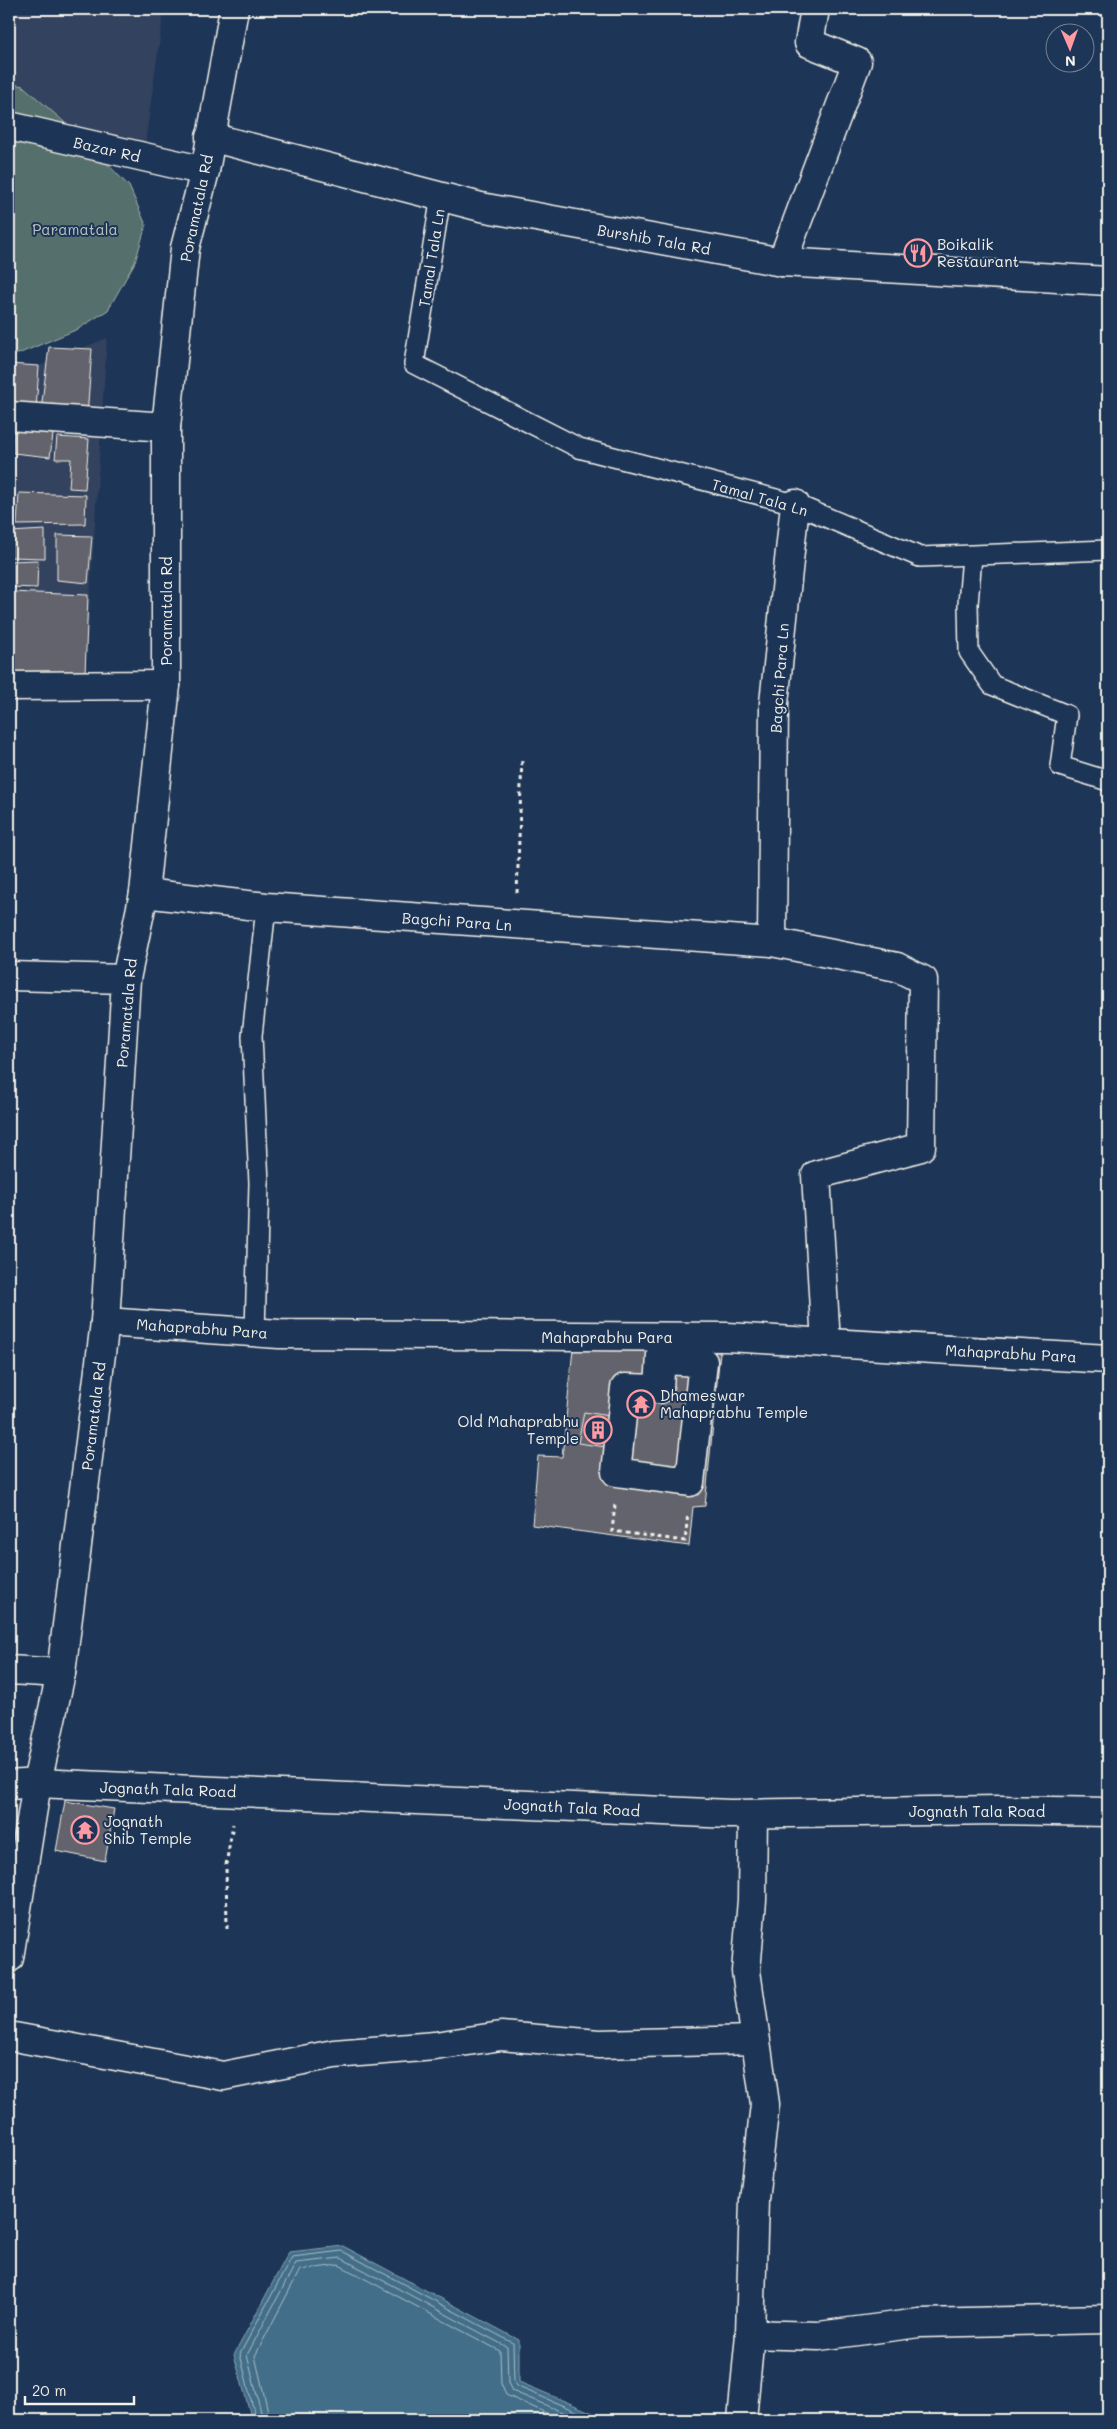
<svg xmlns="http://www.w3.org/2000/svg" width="1117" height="2429" viewBox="0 0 1117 2429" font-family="Mali,sans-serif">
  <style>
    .built { fill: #32435e }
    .green { fill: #556f6c; stroke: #a4b0aa }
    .water { fill: #426e89; stroke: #89a2af }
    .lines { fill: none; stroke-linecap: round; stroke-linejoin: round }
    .shore { stroke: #adbdc2; stroke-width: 1 }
    .building { fill: #63646d; stroke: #f4f1e8 }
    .service-casing { stroke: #f4f1e8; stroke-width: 22 }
    .pedestrian-casing { stroke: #f4f1e8; stroke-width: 31 }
    .minor-casing { stroke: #f4f1e8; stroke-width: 31 }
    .tertiary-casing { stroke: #f4f1e8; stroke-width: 31 }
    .secondary-casing { stroke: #f4f1e8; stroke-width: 31 }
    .path { stroke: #f4f1e8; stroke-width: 3; stroke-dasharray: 4 4; stroke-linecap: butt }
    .service { stroke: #1d3557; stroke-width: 19 }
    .pedestrian { stroke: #1d3557; stroke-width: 28 }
    .minor { stroke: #1d3557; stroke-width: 28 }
    .tertiary { stroke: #1d3557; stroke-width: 28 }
    .secondary { stroke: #1d3557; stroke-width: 28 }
    .labels { text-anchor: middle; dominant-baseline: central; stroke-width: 4; stroke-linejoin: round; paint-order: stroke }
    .street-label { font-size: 15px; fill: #f4f1e8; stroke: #1d3557 }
    .park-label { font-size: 15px; fill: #bcc4bd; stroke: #1d3557 }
    .poi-label { font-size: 15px; fill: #f4f1e8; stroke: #1d3557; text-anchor: start }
  </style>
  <rect width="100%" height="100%" fill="#1d3557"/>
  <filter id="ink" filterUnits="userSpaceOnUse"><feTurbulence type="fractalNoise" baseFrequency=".02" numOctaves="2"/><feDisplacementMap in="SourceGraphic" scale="10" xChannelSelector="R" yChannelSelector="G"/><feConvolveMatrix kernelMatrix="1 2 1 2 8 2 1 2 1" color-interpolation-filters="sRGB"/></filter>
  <g filter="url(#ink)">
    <g class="built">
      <path d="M9,9h155l-19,135 -136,-34z"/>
      <path d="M107,338l-22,337 -76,3v-314l30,2z"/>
    </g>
    <path class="green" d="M9,83l14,3 56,49 50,51 17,39 -11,37 -27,48 -30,19 -60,25h-9z"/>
    <path class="water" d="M343,2246l176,94v42l86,36 -1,2h-352l-18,-65 55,-103z"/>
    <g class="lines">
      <g class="shore">
        <path d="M256,2420l-16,-66 52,-97 50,-6 171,92 1,39 2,4 81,34"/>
        <path d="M263,2420l-16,-65 49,-92 45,-5 166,89 1,36 4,8 69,29"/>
        <path d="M270,2420l-15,-64 45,-86 39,-5 161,86 1,33 5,11 56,25"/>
      </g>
    </g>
    <g class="building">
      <path d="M49,347l43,2 -5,67 -46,-6z"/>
      <path d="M9,364l30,2 -3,44 -27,-1z"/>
      <path d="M14,423l40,4 -4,30 -37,-4z"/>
      <path d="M57,437l32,2 -4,50 -16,-1 2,-29h-16z"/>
      <path d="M19,493l67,2 -1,29 -68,1z"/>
      <path d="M45,530v28l-36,-1v-25z"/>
      <path d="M57,535l35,1 -4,47 -31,-3z"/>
      <path d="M38,560l-1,28 -28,-1v-26z"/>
      <path d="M9,592l79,3 -3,80 -76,1z"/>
      <path d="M573,1349l147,3 -15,154 -12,1 -4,39 -157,-21 6,-69 24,1z"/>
      <path d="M584,1412l33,5 -4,31 -35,-5z"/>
      <path d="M65,1801l49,8 -9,52 -49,-10z"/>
    </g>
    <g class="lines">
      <g class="service-casing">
        <g id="service">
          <path d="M441,196l-27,168 165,84 216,56 125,53 188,-7"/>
          <path d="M972,556l-4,48 1,48 23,33 75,30 -7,51 48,15"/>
          <path d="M255,1332l4,-149 -7,-147 14,-129"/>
        </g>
      </g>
      <g class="pedestrian-casing">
        <path id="pedestrian" d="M661,1360l42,2 -13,120 -74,-10 9,-84 34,1 3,-52"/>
      </g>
      <g class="minor-casing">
        <g id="minor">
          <path d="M782,262l75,-200 -48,-19 6,-34"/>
          <path d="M9,416l157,11"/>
          <path d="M9,686l157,-1"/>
          <path d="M144,893l122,14 506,35 125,25 26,13 -2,167 -105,28 10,168"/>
          <path d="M772,942l2,-239 21,-199"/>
          <path d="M105,1322l174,12 448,3 381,22"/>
          <path d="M9,1670l52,3"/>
          <path d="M9,1785l28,-2 693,31 270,-4 108,2"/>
          <path d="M9,2036l214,40 111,-22 101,-8 66,-10 98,8 156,-4"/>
          <path d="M750,2334l69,2 100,-13 189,-4"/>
          <path d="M742,2420l8,-86 4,-134 11,-96 -19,-133 6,-71 1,-86"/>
        </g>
      </g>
      <g class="tertiary-casing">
        <path id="tertiary" d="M9,976l117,3"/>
      </g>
      <g class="secondary-casing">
        <g id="secondary">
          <path d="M9,126l196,45"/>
          <path d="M210,137l271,70 301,55 326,19"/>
          <path d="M9,1958l28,-175 24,-110 44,-351 21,-343 18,-86 22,-208v-258l19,-179 20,-77 29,-162"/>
        </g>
      </g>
      <g class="path">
        <path d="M517,893l5,-135"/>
        <path d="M615,1505l-3,26 73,10 3,-28"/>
        <path d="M227,1929l-1,-64 7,-41"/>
      </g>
      <use href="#service" class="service"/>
      <use href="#pedestrian" class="pedestrian"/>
      <use href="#minor" class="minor"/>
      <use href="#tertiary" class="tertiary"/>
      <use href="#secondary" class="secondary"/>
    </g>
  </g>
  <defs>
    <g id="restaurant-ring" transform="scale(1.4375)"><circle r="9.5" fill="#1d3557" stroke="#ff9aa2" stroke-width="1.5"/><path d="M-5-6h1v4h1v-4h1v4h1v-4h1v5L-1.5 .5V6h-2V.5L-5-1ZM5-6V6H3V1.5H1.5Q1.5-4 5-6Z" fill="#ff9aa2"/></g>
    <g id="temple-ring" transform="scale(1.4375)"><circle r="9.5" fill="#1d3557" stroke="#ff9aa2" stroke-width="1.5"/><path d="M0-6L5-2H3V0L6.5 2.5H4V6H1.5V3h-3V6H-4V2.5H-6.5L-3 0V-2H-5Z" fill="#ff9aa2"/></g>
    <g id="building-ring" transform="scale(1.4375)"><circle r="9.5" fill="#1d3557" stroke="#ff9aa2" stroke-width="1.5"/><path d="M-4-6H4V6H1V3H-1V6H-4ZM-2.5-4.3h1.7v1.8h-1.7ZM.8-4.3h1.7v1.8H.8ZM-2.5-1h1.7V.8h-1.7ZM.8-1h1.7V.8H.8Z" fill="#ff9aa2"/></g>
  </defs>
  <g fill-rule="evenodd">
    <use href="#restaurant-ring" x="918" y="253"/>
    <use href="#temple-ring" x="641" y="1404"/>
    <use href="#building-ring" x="598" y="1430"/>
    <use href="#temple-ring" x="85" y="1830"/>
  </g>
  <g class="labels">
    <g class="street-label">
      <text transform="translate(107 149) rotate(13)">Bazar Rd</text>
      <text transform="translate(196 208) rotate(-78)">Poramatala Rd</text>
      <text transform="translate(654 239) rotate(10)">Burshib Tala Rd</text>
      <text transform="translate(431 258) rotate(-81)">Tamal Tala Ln</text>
      <text transform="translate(760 497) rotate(16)">Tamal Tala Ln</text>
      <text transform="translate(166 611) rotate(-90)">Poramatala Rd</text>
      <text transform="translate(779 678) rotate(-86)">Bagchi Para Ln</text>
      <text transform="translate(457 921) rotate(4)">Bagchi Para Ln</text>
      <text transform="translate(126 1013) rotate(-85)">Poramatala Rd</text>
      <text transform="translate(202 1328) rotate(4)">Mahaprabhu Para</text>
      <text x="607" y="1337">Mahaprabhu Para</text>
      <text transform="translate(1011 1353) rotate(3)">Mahaprabhu Para</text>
      <text transform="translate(93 1416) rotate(-83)">Poramatala Rd</text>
      <text transform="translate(168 1789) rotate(2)">Jognath Tala Road</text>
      <text transform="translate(572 1807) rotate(3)">Jognath Tala Road</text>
      <text x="977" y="1811">Jognath Tala Road</text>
    </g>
    <g class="park-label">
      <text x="75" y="229">Paramatala</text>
    </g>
    <g class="poi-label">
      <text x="937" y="244">Boikalik<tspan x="937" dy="17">Restaurant</tspan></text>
      <text x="660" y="1395">Dhameswar<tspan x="660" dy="17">Mahaprabhu Temple</tspan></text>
      <text x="579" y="1421" text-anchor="end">Old Mahaprabhu<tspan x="579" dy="17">Temple</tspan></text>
      <text x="104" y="1821">Jognath<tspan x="104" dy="17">Shib Temple</tspan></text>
    </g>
  </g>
  <rect width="1117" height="2429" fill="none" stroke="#1d3557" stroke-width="30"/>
  <rect x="15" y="15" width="1087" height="2399" fill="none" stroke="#f4f1e8" stroke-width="2" filter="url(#ink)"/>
  <g transform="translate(1070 48) rotate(178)"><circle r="24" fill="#1d3557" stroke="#738091"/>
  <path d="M0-4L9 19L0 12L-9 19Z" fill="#ff9aa2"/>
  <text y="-8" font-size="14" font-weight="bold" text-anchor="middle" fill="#f4f1e8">N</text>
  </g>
  <path d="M25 2396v8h109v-8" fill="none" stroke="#f4f1e8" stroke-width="2.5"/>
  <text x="32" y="2396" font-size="15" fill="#f4f1e8" stroke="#1d3557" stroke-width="4" paint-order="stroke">20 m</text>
</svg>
